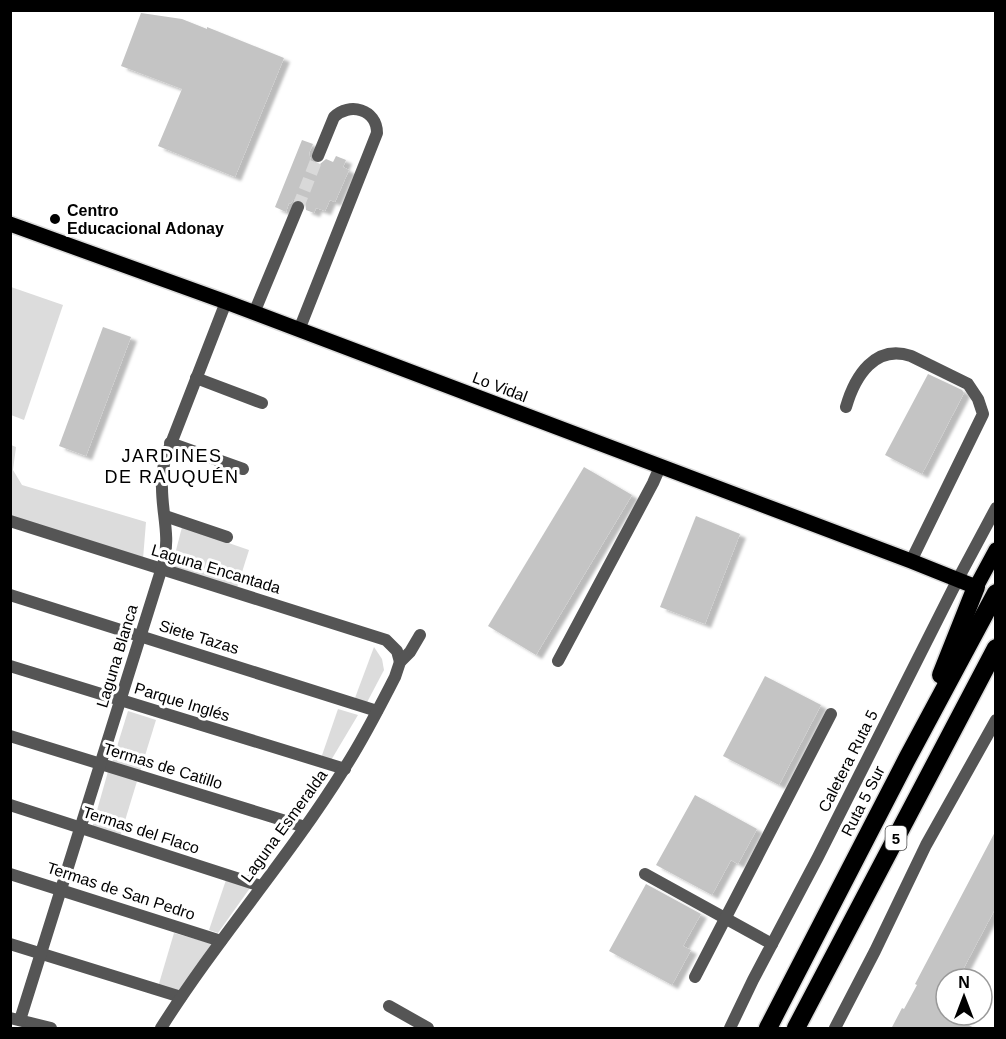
<svg xmlns="http://www.w3.org/2000/svg" width="1006" height="1039" viewBox="0 0 1006 1039" font-family="Arial,sans-serif">
  <style>
    .green { fill: #dcdcdc }
    .building { fill: #c4c4c4; filter: url(#shadow) }
    .lines { fill: none; stroke-linecap: round; stroke-linejoin: round }
    .minor-tunnel { stroke: #d9d9d9; stroke-width: 12; stroke-dasharray: 12 6; stroke-linecap: butt }
    .major-casing { stroke: #dbdbdb; stroke-width: 18 }
    .highway-casing { stroke: #dbdbdb; stroke-width: 21 }
    .minor { stroke: #555; stroke-width: 12 }
    .major { stroke: #000; stroke-width: 15 }
    .highway { stroke: #000; stroke-width: 18 }
    .poi-dot { fill: #000; stroke: #fff; stroke-width: 2 }
    .labels { text-anchor: middle; dominant-baseline: central; stroke-width: 6; stroke-linejoin: round; paint-order: stroke }
    .shield { fill: #fff; stroke: #4c4c4c; stroke-width: 1.5 }
    .shield-label { font-size: 15px; font-weight: bold; fill: #000 }
    .poi-label { font-size: 16px; font-weight: bold; fill: #000; stroke: #fff; text-anchor: start }
    .street-label { font-size: 16px; fill: #000; stroke: #fff }
    .neighbourhood-label { font-size: 18px; letter-spacing: 1.5px; fill: #000; stroke: #fff }
  </style>
  <defs>
    <filter id="shadow"><feDropShadow dx="6" dy="4" stdDeviation="1.5" flood-color="#0004"/></filter>
  </defs>
  <rect width="100%" height="100%" fill="#fff"/>
  <g class="green">
    <path d="M11,287l52,18 -39,115 -13,-5z"/>
    <path d="M11,445l5,2 -3,23 9,15 124,37 -3,37 -132,-43z"/>
    <path d="M182,527l67,23 -12,38 -65,-22z"/>
    <path d="M374,647l8,12 2,11 -21,40 -11,-4z"/>
    <path d="M338,709l20,6 -31,52 -8,-3z"/>
    <path d="M128,711l28,9 -17,55 -28,-9z"/>
    <path d="M109,768l29,10 -18,59 -28,-9z"/>
    <path d="M226,880l24,8 -32,45 -9,-3z"/>
    <path d="M174,933l39,11 -35,49 -20,-6z"/>
  </g>
  <g class="building">
    <path d="M141,13l41,6 25,10v-2l77,31 -49,119 -77,-31 24,-57 -61,-23z"/>
    <path d="M302,140l11,4 -4,9 2,8 3,2 6,1 6,-5 7,3 3,-6 10,4 -3,7 6,3 -14,32 -5,-2 -5,11 -9,-3 -2,5 -8,-3 -1,-8 -3,-2 -4,-1 -5,1 -3,4 -1,-1 -3,9 -11,-5z"/>
    <path d="M103,327l28,10 -45,119 -27,-10z"/>
    <path d="M928,374l34,16 2,3 -42,81 -37,-19z"/>
    <path d="M584,467l48,28 -96,160 -48,-29z"/>
    <path d="M696,516l44,18 -35,90 -45,-17z"/>
    <path d="M765,676l56,29 -42,80 -56,-29z"/>
    <path d="M695,795l62,34 -19,35 -7,-4 -19,35 -56,-30z"/>
    <path d="M996,830v77l-38,72h-12v36h4l26,14h-85l11,-21 2,1 13,-24 -2,-1z"/>
    <path d="M646,884l55,30 -18,32 8,4 -19,35 -63,-34z"/>
  </g>
  <g class="lines">
    <path class="minor-tunnel" d="M298,207l20,-51"/>
    <g class="major-casing">
      <path id="major" d="M10,224l216,78 685,259 65,26 20,-37"/>
    </g>
    <g class="highway-casing">
      <g id="highway">
        <path d="M941,675l35,-88"/>
        <path d="M768,1028l140,-271 88,-164"/>
        <path d="M796,1028l200,-380"/>
      </g>
    </g>
    <g class="minor">
      <path d="M254,313l44,-106"/>
      <path d="M299,330l78,-197c0,-24 -28,-31 -43,-16l-16,39"/>
      <path d="M196,378l66,25"/>
      <path d="M846,407c9,-31 29,-63 65,-51l57,28 10,15 5,15 -72,147"/>
      <path d="M170,443l73,26"/>
      <path d="M165,516l62,21"/>
      <path d="M10,521l376,119 11,11 3,11"/>
      <path d="M10,595l367,116"/>
      <path d="M558,661l95,-178 7,-16"/>
      <path d="M10,666l335,103"/>
      <path d="M10,736l295,91"/>
      <path d="M10,805l251,81"/>
      <path d="M10,874l211,67"/>
      <path d="M645,874l127,70"/>
      <path d="M10,944l171,53"/>
      <path d="M695,977l136,-263"/>
      <path d="M389,1006l39,22"/>
      <path d="M10,1018l41,10"/>
      <path d="M20,1020l144,-459c6,-25 -2,-48 -2,-73 -1,-10 1,-19 3,-29l61,-157"/>
      <path d="M161,1028c56,-89 127,-169 183,-259 19,-29 35,-61 51,-92l5,-15 10,-10 10,-17"/>
      <path d="M730,1028l23,-48 65,-123 140,-278 38,-71"/>
      <path d="M835,1028l40,-77 51,-106 70,-125"/>
    </g>
    <use href="#major" class="major"/>
    <use href="#highway" class="highway"/>
  </g>
  <circle class="poi-dot" cx="55" cy="219" r="6"/>
  <g class="labels">
    <rect class="shield" x="885.5" y="826" width="21" height="24" rx="4.5"/>
    <g class="shield-label">
      <text x="896" y="838">5</text>
    </g>
    <g class="poi-label">
      <text x="67" y="210">Centro<tspan x="67" dy="18">Educacional Adonay</tspan></text>
    </g>
    <g class="street-label">
      <text transform="translate(500 387) rotate(21)">Lo Vidal</text>
      <text transform="translate(216 569) rotate(17)">Laguna Encantada</text>
      <text transform="translate(199 637) rotate(17)">Siete Tazas</text>
      <text transform="translate(117 656) rotate(-73)">Laguna Blanca</text>
      <text transform="translate(182 702) rotate(17)">Parque Inglés</text>
      <text transform="translate(848 761) rotate(-63)">Caletera Ruta 5</text>
      <text transform="translate(163 766) rotate(17)">Termas de Catillo</text>
      <text transform="translate(863 801) rotate(-63)">Ruta 5 Sur</text>
      <text transform="translate(284 826) rotate(-54)">Laguna Esmeralda</text>
      <text transform="translate(141 830) rotate(18)">Termas del Flaco</text>
      <text transform="translate(121 891) rotate(18)">Termas de San Pedro</text>
    </g>
    <g class="neighbourhood-label">
      <text x="172" y="456">JARDINES<tspan x="172" dy="21">DE RAUQUÉN</tspan></text>
    </g>
  </g>
  <rect width="1006" height="1039" fill="none" stroke="#000000" stroke-width="24"/>
  <g transform="translate(964 997)"><circle r="28" fill="#ffffff" stroke="#999999" stroke-width="1.5"/>
  <path d="M0-4.5L10 22L0 15L-10 22Z" fill="#000000"/>
  <text y="-9" font-size="16" font-weight="bold" text-anchor="middle" fill="#000000">N</text>
  </g>
</svg>
